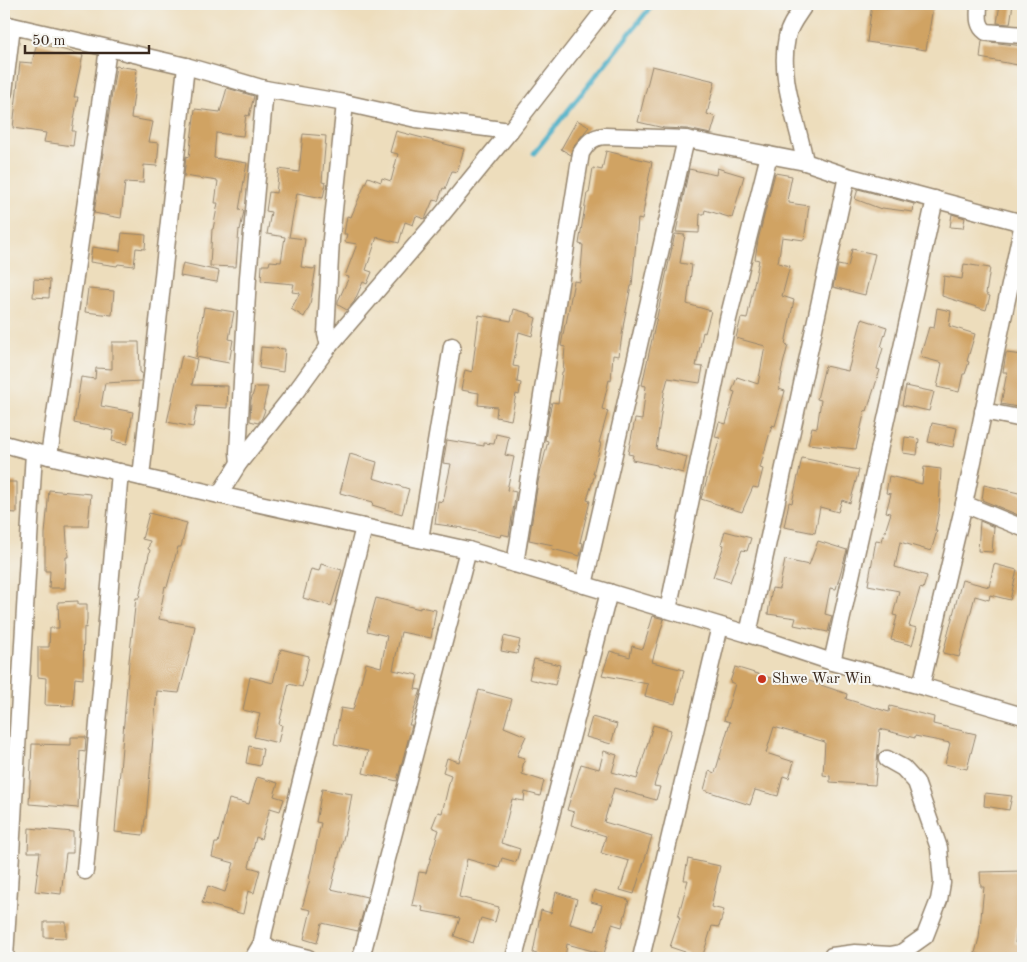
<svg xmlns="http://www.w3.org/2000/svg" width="1027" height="962" viewBox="0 0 1027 962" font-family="'Old Standard TT',serif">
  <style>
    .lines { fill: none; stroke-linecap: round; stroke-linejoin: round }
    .stream { stroke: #44acc4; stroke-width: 5 }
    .building { fill: #d0a364 }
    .street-casing { stroke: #94846d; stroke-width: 19 }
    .street { stroke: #fff; stroke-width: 16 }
    .poi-dot { fill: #c8321e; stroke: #f6f6f2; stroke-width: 2 }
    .labels { text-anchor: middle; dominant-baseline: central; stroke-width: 4; stroke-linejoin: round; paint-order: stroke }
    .poi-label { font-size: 15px; fill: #3b2a1e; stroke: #f6f6f2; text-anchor: start }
  </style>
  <rect width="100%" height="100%" fill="#f6f6f2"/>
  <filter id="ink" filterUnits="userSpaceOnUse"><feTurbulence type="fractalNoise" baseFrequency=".02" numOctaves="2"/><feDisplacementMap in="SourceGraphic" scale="10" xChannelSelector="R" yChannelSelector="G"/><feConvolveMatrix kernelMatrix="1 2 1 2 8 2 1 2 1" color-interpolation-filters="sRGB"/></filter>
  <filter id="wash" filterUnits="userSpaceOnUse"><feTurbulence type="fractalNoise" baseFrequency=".0096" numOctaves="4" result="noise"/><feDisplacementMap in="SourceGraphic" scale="20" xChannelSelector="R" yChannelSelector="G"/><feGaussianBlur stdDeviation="1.12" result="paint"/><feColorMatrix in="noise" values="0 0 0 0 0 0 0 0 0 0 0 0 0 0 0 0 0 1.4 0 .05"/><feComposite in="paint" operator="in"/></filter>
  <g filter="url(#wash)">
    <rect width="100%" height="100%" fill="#edddbc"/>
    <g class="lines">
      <path class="stream" d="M534,153l119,-149"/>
    </g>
    <g id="blocks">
      <g class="building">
        <path d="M872,4h52v1l9,2 -7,43 -59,-8z"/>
        <path d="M1000,4h13l-3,20 -13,-1z"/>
        <path d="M982,41l41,5v20l-43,-8z"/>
        <path d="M37,43l46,12 -9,42h4l-6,34h3l-2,15 -29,-4 2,-9 -33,-5 7,-66 12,1z"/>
        <path d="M116,66l21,3 -6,49 22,4 -4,20 10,1 -2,23 -13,-1 -1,18 -18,-1 -4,36 -27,-5z"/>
        <path d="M652,66l63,15 -8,33 9,3 -5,17 -24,-5 -23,-1 -26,-6z"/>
        <path d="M227,88l27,8 -5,20 -3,-1 -3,21 -27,-3 -2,25 33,5 -8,47 5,1 -4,19 -1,-1 -3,38 -26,-1 2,-37h1l5,-26h-3l3,-22 -34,-5 2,-20 3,1 6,-48 25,3z"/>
        <path d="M577,120l12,7 -14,17 -4,11 -10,-6z"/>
        <path d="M396,131l68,18 -7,23 -5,-1 -7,18 -2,-1 -5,13 -5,-1 -8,19 -9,-3 -3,9 -8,-3 -6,21 -22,-6 -11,33 6,2 -5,12 -4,-2 -9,20 -7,8 -9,-5v-4l11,-24 -4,-1 12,-32 -12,-2 2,-8h-3l3,-18 4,1 17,-40 13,5 1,-4 9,3 7,-27 -8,-2z"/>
        <path d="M303,134l23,2 -4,46 4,1 -3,15 -26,-5 -8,44 16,2 -4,28 12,2 3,-2 -6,38 -6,12 -13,-8 9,-16 -8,-1 2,-8 -33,-3 1,-16h7l1,-4 11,1 4,-25 -18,-3 4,-22 -5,-1 3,-19 7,1 3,-24 20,3z"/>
        <path d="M606,151l46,11 -8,40h1l-3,18 -4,-1 -6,67h-1l-7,35 -5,35 -6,-1 -2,26 -2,-1 -7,29 6,2 -9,32h2l-8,31h2l-8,26 3,1 -10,41 3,1 -3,13 -28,-7 1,-4 -24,-5 9,-58 10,-41 -3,-1 3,-20 4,-18 6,1 4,-31h1l2,-25 -4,-1 4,-22h1l8,-43 6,1 3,-37 -4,-1 8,-51h2l4,-25 9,2z"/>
        <path d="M717,168l27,8 -12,42 -27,-8 -1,4h-4l-1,19 -23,-1 13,-63 27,6z"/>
        <path d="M775,173l17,3 -5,25h2v2l20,3 -5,34 -22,-3 -4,26 12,3 -8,30 12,4 -9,44 3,1 -7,27 1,1 -3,16 6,2 -10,35 -3,-1 -12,43 3,1 -5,19 -5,-1 -11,25 -41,-13 19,-61 -5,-1 4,-15 7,2 9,-32 -3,-1 5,-14 21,7 7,-38 -29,-8 5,-20 6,1 12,-59 -4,-1 3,-19z"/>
        <path d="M858,189l56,15 -1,8 -31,-4 -1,1 -26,-10z"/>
        <path d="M952,214l13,4 -2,10 -13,-1z"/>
        <path d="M122,233l24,2 -1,14 -9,-1 -2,18 -16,-2 -1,2 -27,-4 2,-15 28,4z"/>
        <path d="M675,234l10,1 -5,28 12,2 -5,39 24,7 -6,22 -2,-1 -7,34 7,1 -3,16 -32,-5 -4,15 -8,56 31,8 -4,16 -26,-7v-1l-25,-5 1,-5 -5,-1 7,-35 7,1 4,-34 -4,-1z"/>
        <path d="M852,249l23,5 -10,41 -32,-8 5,-22 10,2z"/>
        <path d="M183,263l36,8 -2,11 -37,-6z"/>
        <path d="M964,264l26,4 -4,26 4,2 -4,14 -44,-14 2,-20 18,3z"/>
        <path d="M34,279l16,1 -1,18 -16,-1z"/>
        <path d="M88,289l26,2 -2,24 -27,-3z"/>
        <path d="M204,307l30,5 -5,27 4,1 -4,23 -33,-6z"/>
        <path d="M937,308l14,3 -2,15 26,8 -8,27 2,1 -4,12h-2l-4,18 -22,-5 5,-24 -22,-6 9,-30 5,1z"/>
        <path d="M514,309l17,5v2l5,2 -4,18 -13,-4 -6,34 6,1 -2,15 4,1 -2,12 -3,-1 -5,26 -15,-3 1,-10 -19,-2 1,-12 -18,-3 4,-20 7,2 7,-57 32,6z"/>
        <path d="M862,319l25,8 -6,20 2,1 -6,21 3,1 -13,41 -2,-1 -9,39 -48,-5 4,-17 5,1 4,-28 -4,-1 8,-33 23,5z"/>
        <path d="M112,342h27l1,30 2,1 -1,8 -36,2 -4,23 32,6 -6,32 -15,-3 2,-10 -40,-8 7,-46 14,2 1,-11 16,1z"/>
        <path d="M261,347l24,2 -2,23 -24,-4z"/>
        <path d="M1006,353l17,2v53l-22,-4 6,-32h-4z"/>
        <path d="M182,355l15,4 -5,26 36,1 -1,22 -30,-2 -4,21 -26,-5z"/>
        <path d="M906,386l28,6 -5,19 -27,-6z"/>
        <path d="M255,387h13l-5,22 2,1 -3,8 -4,5 -8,-2 1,-21z"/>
        <path d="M932,423l25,5 -4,19 -25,-5z"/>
        <path d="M496,434l13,3 -4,18 9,2 -7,33 9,2 -7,44 -8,-2 -1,3 -37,-8v-1l-28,-4 3,-23 5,1 8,-38 -8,-1 4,-23 37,6v-3l10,1z"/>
        <path d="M905,437l14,2 -2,16 -14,-2z"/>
        <path d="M350,454l27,8 -4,16 36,11 -7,25 -30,-9 1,-3 -33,-9z"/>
        <path d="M802,458l57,12 -9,33 -8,-3 -4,12 -18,-5 -5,26 -31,-6 5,-25 3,1z"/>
        <path d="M924,467l17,2 -2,42 -4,20h2l-6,20 -31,-9 -5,25 32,9 -4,13 -3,-1 -11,38 8,2 -5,17 -21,-5 6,-24 -4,-1 6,-24 -31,-6 8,-45 6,1 9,-28 -5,-1 5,-18 -5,-1 3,-17 33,8z"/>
        <path d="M4,482h13v31l-13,-1z"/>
        <path d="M984,485l39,9v23l-41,-17z"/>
        <path d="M49,490l42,4 -3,32h-22l2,31h-2l-1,31h-16l1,-17h-5v-37z"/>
        <path d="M149,513l38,10 -6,24h-3l-11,40 -2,-1 -6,33 36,7 -4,21 -12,46 -22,-2 -11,128h-1l-2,16 -28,-3 14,-171 7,-63h3l11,-48 -2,-1 2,-8 -8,-2z"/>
        <path d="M980,521l14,6 -2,25 -14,-1z"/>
        <path d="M725,531l26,7 -4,13 -5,-1 -12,32 -17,-5 11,-32 -3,-1z"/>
        <path d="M818,541l29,9 -11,39 -6,-1 -5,26 7,2 -4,16 -34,-7 2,-7 -28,-4 4,-26 7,1 6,-29 24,5z"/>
        <path d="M321,564l21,6 -11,36 -28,-8 8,-29 8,2z"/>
        <path d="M994,564l23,6 -7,30 -20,-5 -1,5 -14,-4 -16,61 -16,-4 19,-73 27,7z"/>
        <path d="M376,598l44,11v-2l16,3 -5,28 -30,-6 -8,38 25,5 -3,14 6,1 -12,35h3l-15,56 -34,-8 5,-22 -34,-7 7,-36 12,2 13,-47 15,4 6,-31 -20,-5z"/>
        <path d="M78,601v3h9v16l-1,8 -2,-1 -1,52 -8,-1 -2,28 -28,-1 1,-27 -8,-1v-30h11l1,-19h9l-1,-26z"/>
        <path d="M653,616l11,3 -12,43 32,8 -9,34 -30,-8 3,-12 -46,-9 8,-24 20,6 2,-11 11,3z"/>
        <path d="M504,636l16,4 -3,14 -16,-3z"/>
        <path d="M281,649l28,7 -7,31 -13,-3 -10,40 3,1 -4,18 -24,-6 6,-23 -17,-4 7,-33 23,6z"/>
        <path d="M534,659l26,6 -5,20 -26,-6z"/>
        <path d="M735,667l55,17 2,-9 55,19 -1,5 43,13 1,-6 44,11 -1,7 43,10 -9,35 -22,-5 5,-21 -35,-7v2l-35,-9 -5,56 -45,-3v-6l-7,-1 2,-33 -51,-15 -8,26 28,9 -5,16 -6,-2 -5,20 -23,-6 -5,15 -46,-15 5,-19 6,2 15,-51 -6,-2 11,-36 -5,-2z"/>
        <path d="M479,690l33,9 -8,28 22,9 -9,20 8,2 -3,11h1l-1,5 22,7 -4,15 -15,-4 -1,9 -12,-2 -11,44 19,6 -4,13 -14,-4 -3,10 -32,-9 -8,38 40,10 -4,15 -14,-4 -8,25 -19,-7 6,-18 -38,-7 1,-4 -11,-2 7,-33 7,1 13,-43 -7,-3 6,-15 4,1 9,-38 -8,-3 4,-14 12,4z"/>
        <path d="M592,717l25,7 -6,20 -25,-7z"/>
        <path d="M653,725l18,5 -17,56 6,1 -4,13 -42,-12 -10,34 48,14 -18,58 -14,-4 9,-29 -28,-8 5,-17 -35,-11 3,-13 -7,-2 14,-46 18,5 5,-18 13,4 -5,17 25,7z"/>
        <path d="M71,737h15l-1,15 -5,-1 -2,57 -49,-4 3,-60 39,1z"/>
        <path d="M249,746l14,3 -3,17 -14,-3z"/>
        <path d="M257,777l21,6 -4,13 10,3 -4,12 -10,-3 -9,31 -5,-2 -7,30 11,3 -6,23 -6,-2 -5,23 -41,-11 6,-17 17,6 9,-29 -22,-6 3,-14h3l11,-44 20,5z"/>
        <path d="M322,789l30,5 -6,33 -15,62 36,8 -9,34 -36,-8 -5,20 -13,-4 7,-29 -9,-2 8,-29h-1l12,-56 -5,-1z"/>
        <path d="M985,793l27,3 -3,14 -25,-4z"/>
        <path d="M29,828l44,4v21h-7l-5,41 -26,-3 5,-39h-12z"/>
        <path d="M688,859l32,7 -9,41 13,3 -5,17 -7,-1 -10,32h-15l1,-5 -18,-6 10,-30h-2l10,-37h-4z"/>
        <path d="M1023,871v39l-3,-1 -5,34 8,2 -2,13h-28l-18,-5 4,-15 5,-51h-3l-1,-15z"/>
        <path d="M594,890l35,10 -7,27 -10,-3 -8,30 -37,-10 -2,14h-29l1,-4 -4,-1 8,-43 10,3 5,-21 21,7 -7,25 25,7 7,-26 -11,-3z"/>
        <path d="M44,922h22v16l-22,-1z"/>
      </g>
    </g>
  </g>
  <g filter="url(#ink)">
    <use href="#blocks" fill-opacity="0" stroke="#94846d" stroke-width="1"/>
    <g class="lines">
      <g class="street-casing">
        <g id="street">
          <path d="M979,4c0,10 -3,21 7,28l37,3"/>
          <path d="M4,24l182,42 79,23 80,14 71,16 94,12"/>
          <path d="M4,92l8,-66"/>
          <path d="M805,162c-7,-41 -27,-82 -18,-125 2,-12 12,-23 18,-33"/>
          <path d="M329,346l-3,-12 5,-95 14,-136"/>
          <path d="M983,411l40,8"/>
          <path d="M4,444l45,12 170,39 249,55 280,84 84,28 89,24 102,30"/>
          <path d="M49,456l59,-407"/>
          <path d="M239,463l-1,-11 10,-175 17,-188"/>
          <path d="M141,477l45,-411"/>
          <path d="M219,495l20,-32 58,-73 32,-44 110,-128 71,-87 99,-127"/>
          <path d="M964,504l59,24"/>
          <path d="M420,539l32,-193"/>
          <path d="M515,564l66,-411c7,-11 11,-16 24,-17l81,3 119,23 42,14 176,47"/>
          <path d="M584,585l102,-446"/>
          <path d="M668,610l60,-291 41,-164"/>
          <path d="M748,634l99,-458"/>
          <path d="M832,662l103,-463"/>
          <path d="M921,686l43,-182 59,-281"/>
          <path d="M85,871l35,-399"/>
          <path d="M5,958l29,-506"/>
          <path d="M253,958l9,-15"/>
          <path d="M308,958l-36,-9 -10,-6 2,-12 100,-404"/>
          <path d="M361,958l107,-408"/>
          <path d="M514,958l95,-366"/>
          <path d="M641,958l79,-332"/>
          <path d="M831,958l1,-2 23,-3 35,2 11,-2 24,-17 14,-36 3,-17 -3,-35 -23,-66 -13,-14 -16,-9"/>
        </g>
      </g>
      <use href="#street" class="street"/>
    </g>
  </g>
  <circle class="poi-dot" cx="762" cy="679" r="5"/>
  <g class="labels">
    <g class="poi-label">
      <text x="772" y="679">Shwe War Win</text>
    </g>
  </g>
  <rect width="1027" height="962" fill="none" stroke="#f6f6f2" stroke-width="20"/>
  <path d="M25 45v8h124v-8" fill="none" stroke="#3b2a1e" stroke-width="2.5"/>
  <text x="32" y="45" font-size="15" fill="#3b2a1e" stroke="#f6f6f2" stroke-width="4" paint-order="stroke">50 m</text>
</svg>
